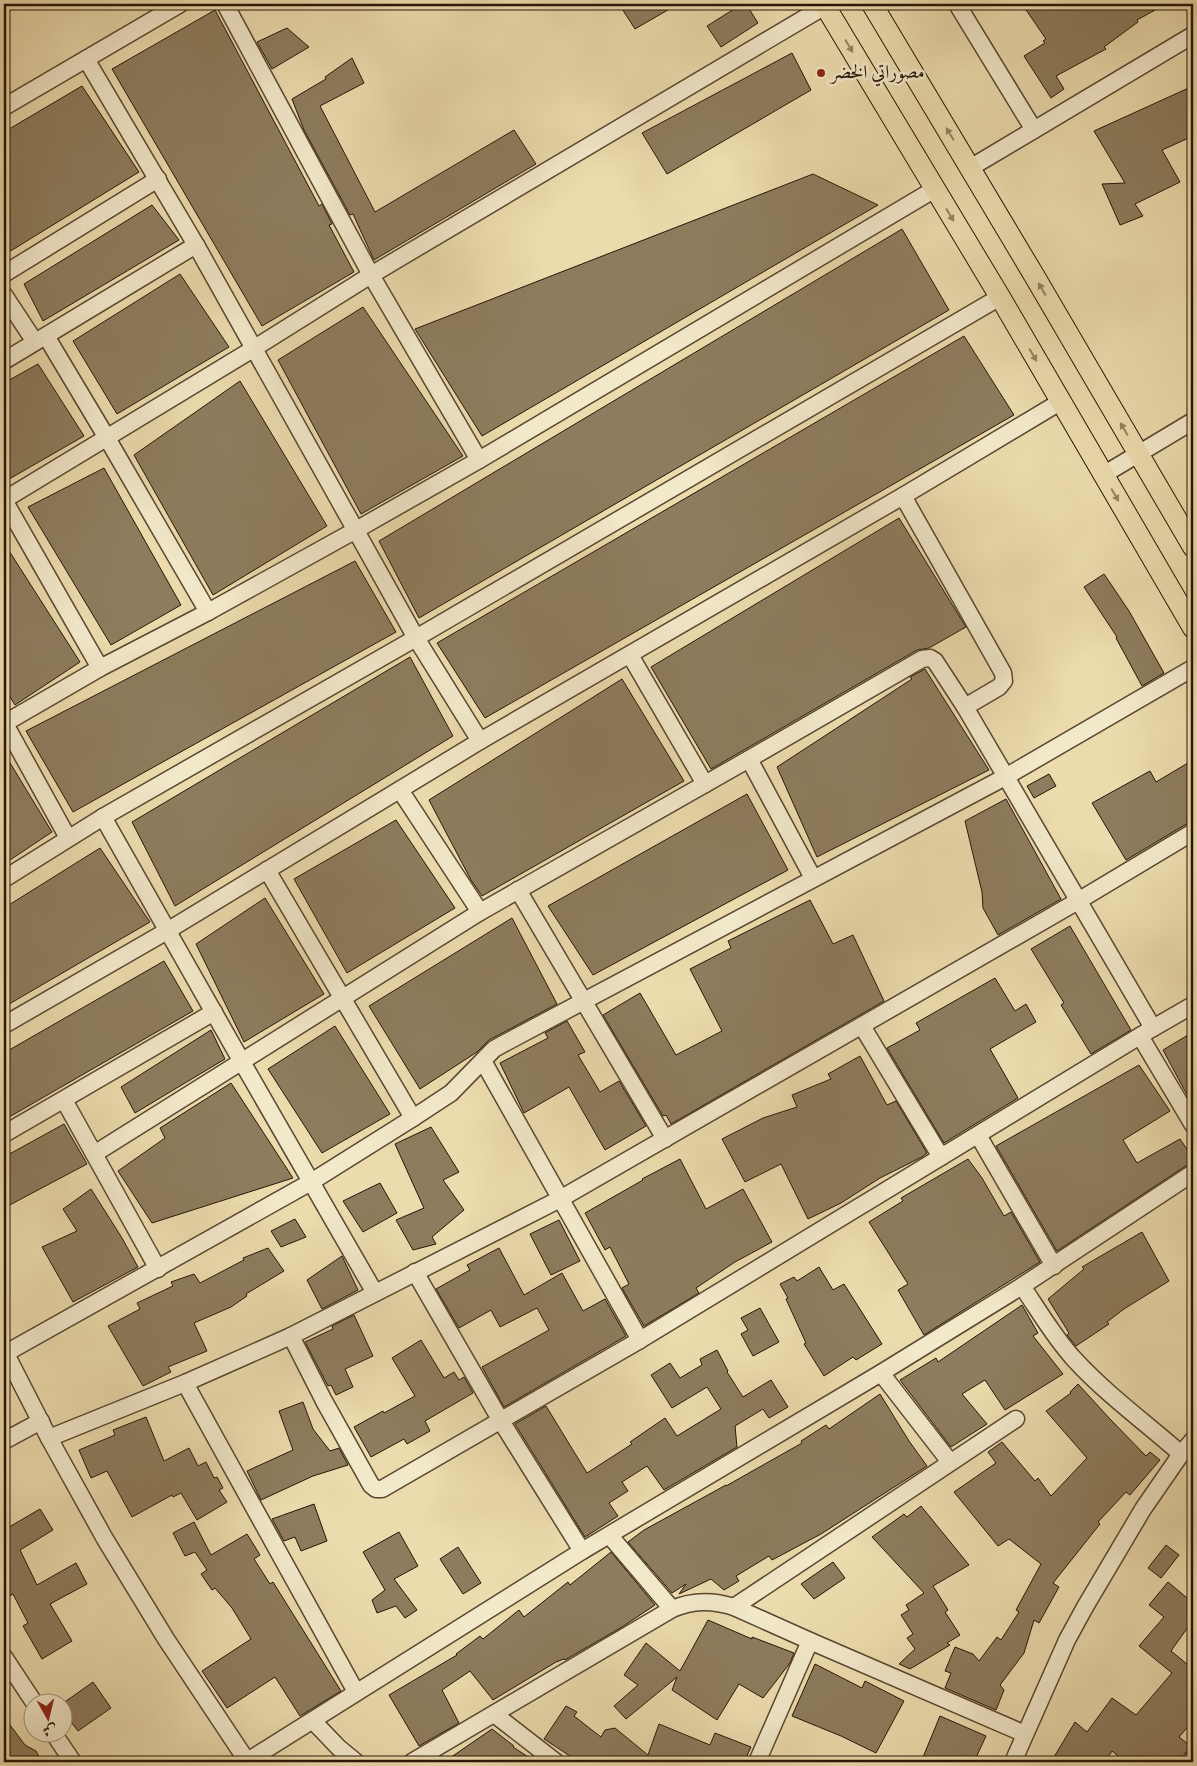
<svg xmlns="http://www.w3.org/2000/svg" width="1197" height="1766" viewBox="0 0 1197 1766" font-family="'Sorts Mill Goudy',Amiri,serif">
  <style>
    .building { fill: #8d7c5d; stroke: #281606 }
    .lines { fill: none; stroke-linecap: round; stroke-linejoin: round }
    .minor-casing { stroke: #594730; stroke-width: 19 }
    .major-casing { stroke: #281606; stroke-width: 22 }
    .minor { stroke: #f2e8ca; stroke-width: 16 }
    .major { stroke: #ebdbad; stroke-width: 20 }
    .oneway { fill: #938262 }
    .poi-dot { fill: #8f2418; stroke: #f2e8ca; stroke-width: 2 }
    .labels { text-anchor: middle; dominant-baseline: central; stroke-width: 5; stroke-linejoin: round; paint-order: stroke }
    .poi-label { font-size: 19px; fill: #281606; stroke: #f2e8ca; text-anchor: start }
  </style>
  <rect width="100%" height="100%" fill="#ebdbad"/>
  <filter id="stains"><feTurbulence type="fractalNoise" baseFrequency=".004" numOctaves="4"/><feColorMatrix values="0 0 0 0 .2 0 0 0 0 .09 0 0 0 0 .02 0 0 0 .5 -.17"/></filter>
  <radialGradient id="worn" r=".72"><stop offset=".6" stop-color="#630" stop-opacity="0"/><stop offset="1" stop-color="#630" stop-opacity=".3"/></radialGradient>
  <g class="building">
    <path d="M619,4h59l-43,25z"/>
    <path d="M742,4h4l12,19 -37,24 -14,-21z"/>
    <path d="M1022,4h144l-29,16 1,2 -34,25 2,2 -50,27 8,13 -13,9 -27,-42 21,-13 -2,-2 3,-2z"/>
    <path d="M215,10l104,196 3,-2 10,20 -3,1 25,47 -92,54 -150,-257z"/>
    <path d="M287,28l22,19 -37,22 -15,-27z"/>
    <path d="M792,53l19,37 -144,84 -25,-41z"/>
    <path d="M352,58l12,25 -44,23 55,106 139,-82 22,34 -162,96 -21,-46 -3,1 -46,-85 -12,-31 34,-20 -1,-2z"/>
    <path d="M82,86l57,86 -135,83v-123z"/>
    <path d="M1193,86v50l-31,14 18,32 -45,22 8,12 -23,9 -18,-41 23,-1 -31,-52z"/>
    <path d="M813,174l65,31 -396,231 -67,-107z"/>
    <path d="M152,205l27,35 -136,81 -19,-37z"/>
    <path d="M902,229l47,81 -530,308 -40,-77z"/>
    <path d="M180,274l49,73 -112,67 -44,-73z"/>
    <path d="M363,307l100,149 -102,58 -83,-154z"/>
    <path d="M964,336l50,79 -529,303 -48,-75z"/>
    <path d="M38,364l46,72 -80,46v-99z"/>
    <path d="M240,381l87,145 -114,69 -79,-140z"/>
    <path d="M104,468l77,137 -70,40 -83,-138z"/>
    <path d="M899,518l67,109 -37,21 -12,2 -206,119 -60,-102z"/>
    <path d="M4,543l76,119 -65,43 -11,-18z"/>
    <path d="M355,561l41,71 -323,180 -47,-81z"/>
    <path d="M1104,574l25,37 35,62 -22,13 -26,-48 1,-1 -33,-50z"/>
    <path d="M410,657l43,79 -278,170 -43,-84z"/>
    <path d="M925,669l64,101 -172,87 -40,-90 135,-88 -2,-2z"/>
    <path d="M622,679l62,102 -202,115 -11,-16 -42,-80z"/>
    <path d="M4,753l48,79 -48,32z"/>
    <path d="M1193,760v62l-5,1 -62,37 -34,-57 58,-32 6,11z"/>
    <path d="M1049,774l7,12 -22,12 -7,-12z"/>
    <path d="M747,794l41,76 -195,105 -45,-69z"/>
    <path d="M1006,799l55,100 -63,36 -15,-27 -1,-16 -17,-71z"/>
    <path d="M396,820l59,88 -108,65 -53,-94z"/>
    <path d="M100,848l50,74 -146,85v-99z"/>
    <path d="M265,898l59,96 -80,48 -48,-98z"/>
    <path d="M810,900l23,44 20,-9 31,66 -213,123 -5,-9 -3,1 -60,-101 37,-22 36,62 46,-24 -32,-62 41,-21 -3,-7z"/>
    <path d="M512,918l45,86 -68,36 -12,12 -57,37 -51,-83z"/>
    <path d="M1070,926l61,104 -40,24 -30,-49 3,-2 -33,-54z"/>
    <path d="M164,961l29,50 -189,109v-67z"/>
    <path d="M995,978l20,33 11,-7 10,18 -46,27 28,49 -74,45 -57,-95 33,-18 -4,-7z"/>
    <path d="M567,1021l18,31 -7,3 22,37 19,-11 27,45 -41,24 -36,-63 -45,26 -24,-50 48,-25 -3,-5z"/>
    <path d="M335,1026l55,88 -68,39 -54,-84z"/>
    <path d="M211,1030l14,29 -90,54 -14,-26z"/>
    <path d="M1193,1032v74l-30,-56z"/>
    <path d="M860,1056l27,49 9,-4 31,52 -5,4 -42,21 -39,25 -33,16 -27,-55 -36,18 -23,-43 41,-21 34,-11 -5,-12 39,-16 -3,-5z"/>
    <path d="M1139,1065l31,46 -47,29 14,23 43,-24 13,19v5l-6,2 -130,86 -61,-105z"/>
    <path d="M231,1083l62,95 -141,45 -34,-52 47,-33 -5,-10z"/>
    <path d="M64,1124l23,40 -83,44v-51z"/>
    <path d="M431,1127l28,45 -16,8 21,30 -32,27 4,7 -23,6 -17,-30 28,-12 -1,-2 -28,-62z"/>
    <path d="M680,1159l26,50 37,-20 29,53 -37,20 -39,26 3,5 -55,33 -22,-38 7,-4 -19,-37 -5,3 -20,-37 58,-33 -1,-1z"/>
    <path d="M968,1159l14,19 22,38 7,-4 29,50 -116,73 -26,-45 10,-6 -39,-62 34,-21 -2,-3z"/>
    <path d="M380,1183l17,30 -34,19 -20,-31z"/>
    <path d="M91,1189l31,49 16,29 -65,35 -31,-55 35,-16 -14,-22z"/>
    <path d="M295,1219l11,18 -25,10 -10,-16z"/>
    <path d="M559,1220l21,41 -29,14 -21,-41z"/>
    <path d="M1142,1232l27,49 -45,28 -17,13 2,2 -33,22 -9,-11 2,-2 -21,-34 36,-30 -2,-2z"/>
    <path d="M268,1248l16,23 -38,23 1,2 -16,11 -37,16 13,28 -39,16 3,5 -28,14 -35,-60 32,-17 -3,-6 36,-17 -2,-4 23,-8 6,9 44,-23 -1,-2z"/>
    <path d="M499,1248l25,47 38,-22 21,38 22,-12 21,37 -122,71 -22,-40 67,-37 -12,-22 -37,19 -9,-17 -32,18 -23,-39 34,-19 -3,-5z"/>
    <path d="M342,1256l16,34 -36,19 -15,-29z"/>
    <path d="M819,1267l14,23 11,-6 38,60 -26,16 -3,-3 -29,19 -20,-32 2,-1 -20,-44 2,-1 -8,-14 14,-7 3,4z"/>
    <path d="M1022,1305l16,28 -5,3 30,38 -58,36 -20,-30 -23,14 25,30 -36,23 -51,-67 36,-22 2,4z"/>
    <path d="M760,1308l19,34 -26,14 -12,-22 7,-4 -7,-12z"/>
    <path d="M354,1315l19,41 -28,13 8,18 -17,8 -5,-10 -3,1 -23,-44 28,-13 -1,-3z"/>
    <path d="M421,1340l23,38 10,-6 5,8 5,-3 9,16 -48,28 5,10 -23,13 -3,-5 -33,18 -17,-30 29,-16 1,2 31,-17 -23,-38z"/>
    <path d="M717,1350l11,21 -1,1 16,25 28,-17 17,27 -19,11 -6,-9 -28,17 2,21 -73,43 -17,-24 -25,16 6,9 -19,12 9,13 -33,21 -70,-113 31,-18 41,67 45,-29 -2,-2 35,-24 12,18 44,-27 -14,-22 -35,21 -21,-33 19,-12 10,15 22,-13 -2,-6z"/>
    <path d="M1078,1384l32,35 36,37 4,-4 10,8 -30,35 -4,-3 -28,30 2,2 -47,59 6,4 -20,36 -5,-3 -10,33 -24,32 4,5 -8,20 -51,-22 6,-15 -6,-2 10,-24 18,7 6,7 18,-24 4,3 18,-28 -3,-2 25,-46 -32,-25 -11,7 -44,-54 42,-29 -8,-11 14,-10 33,39 3,-3 13,18 36,-38 -41,-47 25,-18 -1,-1z"/>
    <path d="M880,1394l29,47 18,25 -106,68 -49,26 -3,-4 -33,20 3,5 -15,9 -13,-11 -32,15 7,-10 -14,9 -44,-51 16,-12 82,-45v1l76,-43 -1,-2 25,-16 3,4z"/>
    <path d="M303,1402l10,27 17,22 9,-3 9,17 -35,11 -52,24 -14,-29 46,-21 -14,-39z"/>
    <path d="M146,1417l18,44 25,-13 9,18 8,-4 8,16 3,-1 6,11 -4,2 8,12 -30,18 -16,-27 -8,4 -1,-2 -40,22 -25,-46 -16,7 -12,-28 36,-15 -2,-5z"/>
    <path d="M314,1504l13,37 -26,10 -6,-14 -11,4 -12,-22z"/>
    <path d="M921,1506l48,59 -36,21 15,24 -3,2 15,23 -13,8 3,2 -40,24 -11,-5 16,-15 -8,-11 6,-4 -12,-19 8,-5 -3,-5 18,-12 -52,-56 32,-23 3,3z"/>
    <path d="M40,1509l13,21 -33,20 17,35 39,-22 11,21 -37,20 22,37 -30,18 -19,-33 5,-3 -15,-29 -9,5v-69z"/>
    <path d="M194,1522l17,33 36,-21 13,21 -6,4 16,25 3,-2 68,109 -41,25 -25,-39 -48,31 -25,-37 49,-32 -19,-31 -17,-20 -3,2 -11,-16 6,-4 -12,-18 -10,4 -12,-23z"/>
    <path d="M399,1532l19,34 -24,13 23,31 -12,8 -9,-12 -19,7 -5,-13 13,-10 -22,-38z"/>
    <path d="M1166,1545l13,10 -18,23 -13,-10z"/>
    <path d="M458,1547l23,36 -18,11 -23,-35z"/>
    <path d="M611,1552l44,53 -33,22 -57,33 -1,-1 -8,3 -63,38 -23,-29 -28,19 17,33 -40,23 -30,-51 68,-40 -1,-1 24,-18 3,3 36,-29 5,7 44,-35 2,3z"/>
    <path d="M833,1562l12,16 -31,21 -13,-15z"/>
    <path d="M1168,1582l25,21v17l-22,31 22,18v52l-14,16 13,10 -7,6 -4,9h-55l-14,-11 -7,11h-54l24,-40 12,10 25,-34 24,17 36,-42 -33,-27 25,-29 -15,-12z"/>
    <path d="M708,1620l44,19v-2l42,16 -4,10 -27,35 -24,-14 -22,36 -45,-30 5,-13 -51,42 -12,-13 24,-21 -14,-10 22,-32 34,28z"/>
    <path d="M815,1664l47,24 3,-7 39,20 -28,52 -35,-17 -49,-20z"/>
    <path d="M93,1682l18,26 -33,23 -16,-21v-6z"/>
    <path d="M566,1706l11,6 -3,4 27,21 4,-7 10,-2 33,27 11,-31 51,21 5,-12 36,14 -7,15h-165l-35,-23z"/>
    <path d="M940,1716l46,20 -12,26h-53z"/>
    <path d="M4,1717l21,28 11,6 6,11h-38z"/>
    <path d="M492,1729l22,17 -1,1 23,15h-92z"/>
  </g>
  <g class="lines">
    <g class="minor-casing">
      <g id="minor">
        <path d="M225,4l146,271 108,185"/>
        <path d="M957,4l77,126"/>
        <path d="M86,59l110,186 220,393 64,103"/>
        <path d="M4,107l176,-103"/>
        <path d="M970,168l223,-133"/>
        <path d="M4,274l154,-95"/>
        <path d="M4,295l31,47"/>
        <path d="M46,336l61,102 101,174"/>
        <path d="M4,361l192,-116"/>
        <path d="M1103,475l90,-54"/>
        <path d="M903,496l100,177 1,8 -5,6 -34,20"/>
        <path d="M4,500l249,-151 118,-74 454,-269"/>
        <path d="M4,500l96,168"/>
        <path d="M630,655l75,129"/>
        <path d="M4,722l64,116"/>
        <path d="M5,723l95,-55 108,-56 148,-82 123,-70 456,-271"/>
        <path d="M749,759l64,119"/>
        <path d="M400,790l80,122"/>
        <path d="M103,817l139,245 133,231"/>
        <path d="M267,870l146,248"/>
        <path d="M4,879l99,-62 313,-179 584,-341"/>
        <path d="M518,890l147,249"/>
        <path d="M4,1025l163,-94 313,-190 423,-245 157,-94"/>
        <path d="M862,1026l79,131"/>
        <path d="M1140,1036l53,89"/>
        <path d="M483,1061l157,279"/>
        <path d="M64,1100l94,169"/>
        <path d="M4,1134l210,-122"/>
        <path d="M978,1135l76,131"/>
        <path d="M94,1154l386,-242 269,-153 173,-100 8,-1 5,3 30,46 188,321"/>
        <path d="M415,1272l86,149 81,130"/>
        <path d="M1022,1286c17,25 32,51 52,73 32,35 72,64 107,95"/>
        <path d="M291,1336l33,65 47,84 5,4h6l258,-149 513,-312 40,-23"/>
        <path d="M4,1350l45,88 56,101 61,100 81,122"/>
        <path d="M6,1353l305,-171 102,-64 38,-25 43,-44 9,-5 504,-268 186,-108"/>
        <path d="M881,1373l69,89"/>
        <path d="M185,1383l171,309"/>
        <path d="M49,1438l136,-55 106,-47 269,-137 518,-298 115,-69"/>
        <path d="M4,1441l37,-20"/>
        <path d="M610,1536l62,73"/>
        <path d="M734,1607l282,-188"/>
        <path d="M4,1657l31,47"/>
        <path d="M494,1714l62,48"/>
        <path d="M313,1721l26,27 17,14"/>
        <path d="M54,1734l19,28"/>
        <path d="M246,1762l336,-211 299,-178 141,-87 171,-113"/>
        <path d="M412,1762l260,-153c21,-9 40,-9 62,-2l76,34 215,93"/>
        <path d="M757,1762l53,-121"/>
        <path d="M1013,1762l54,-122 18,-33 58,-98 38,-55 12,-14"/>
        <path d="M1191,1762l2,-3"/>
      </g>
    </g>
    <g class="major-casing">
      <g id="major">
        <path d="M824,4l176,293 193,331"/>
        <path d="M872,4l163,273 158,270"/>
      </g>
    </g>
    <use href="#minor" class="minor"/>
    <use href="#major" class="major"/>
  </g>
  <defs><path id="oneway-solid" d="M-6-.8H1V-3.2L6.5 0L1 3.2V.8H-6Z" transform="scale(1.25)"/></defs>
  <g class="oneway">
    <use href="#oneway-solid" transform="translate(849 46) rotate(59)"/>
    <use href="#oneway-solid" transform="translate(950 134) rotate(-121)"/>
    <use href="#oneway-solid" transform="translate(950 215) rotate(59)"/>
    <use href="#oneway-solid" transform="translate(1042 289) rotate(-120)"/>
    <use href="#oneway-solid" transform="translate(1033 355) rotate(60)"/>
    <use href="#oneway-solid" transform="translate(1124 429) rotate(-121)"/>
    <use href="#oneway-solid" transform="translate(1115 495) rotate(60)"/>
  </g>
  <circle class="poi-dot" cx="821" cy="73" r="5"/>
  <g class="labels">
    <g class="poi-label">
      <text x="831" y="73">مصوراتي الخضر</text>
    </g>
  </g>
  <rect width="1197" height="1766" fill="none" stroke="#ebdbad" stroke-width="20"/>
  <rect x="5" y="5" width="1187" height="1756" fill="none" stroke="#281606" stroke-width="2.5"/>
  <rect x="10" y="10" width="1177" height="1746" fill="none" stroke="#281606"/>
  <g transform="translate(48 1718) rotate(172)"><circle r="24" fill="#f2e8ca" stroke="#a1947c"/>
  <path d="M0-4L9 19L0 12L-9 19Z" fill="#8f2418"/>
  <text y="-8" font-size="14" font-weight="bold" text-anchor="middle" fill="#281606">ش</text>
  </g>
  <rect width="100%" height="100%" filter="url(#stains)"/>
  <rect width="100%" height="100%" fill="url(#worn)"/>
</svg>
